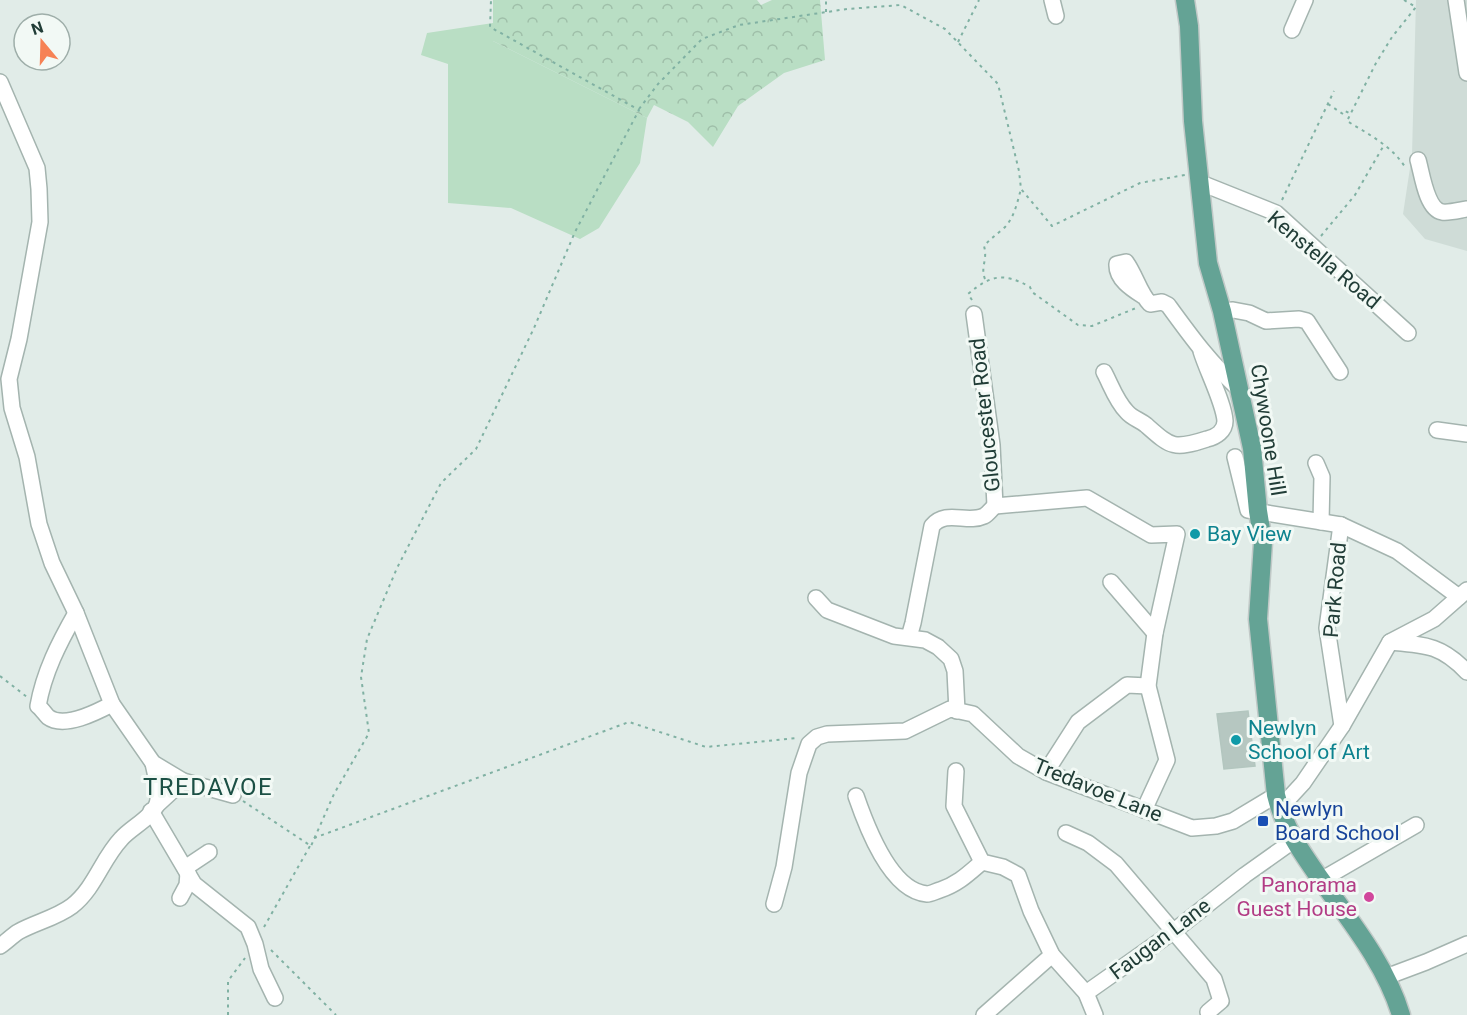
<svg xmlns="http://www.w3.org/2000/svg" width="1467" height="1015" viewBox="0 0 1467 1015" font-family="Roboto,sans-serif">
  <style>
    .built { fill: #cfdcd7 }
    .green { fill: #b9dec4 }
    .forest { fill: url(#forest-crowns) }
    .building { fill: #b6c7c1; stroke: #b3c6bf; stroke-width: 1.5 }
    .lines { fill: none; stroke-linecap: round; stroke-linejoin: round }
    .minor-casing { stroke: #a4b4af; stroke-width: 18 }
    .major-casing { stroke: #c1c9c7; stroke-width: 21 }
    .path { stroke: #80b1a3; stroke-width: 2; stroke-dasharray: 3 4.5; stroke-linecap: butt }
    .minor { stroke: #fff; stroke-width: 15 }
    .major { stroke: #64a395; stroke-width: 18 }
    .culture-dot { fill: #0f9aa8; stroke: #f2f9f5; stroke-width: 2 }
    .transit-dot { fill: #1a4fb4; stroke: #f2f9f5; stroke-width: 2 }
    .hotel-dot { fill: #d1479c; stroke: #f2f9f5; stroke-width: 2 }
    .labels { text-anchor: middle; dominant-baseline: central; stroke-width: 6; stroke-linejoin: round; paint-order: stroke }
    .street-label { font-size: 21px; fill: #213d37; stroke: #f2f9f5 }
    .culture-label { font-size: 21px; fill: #0d838f; stroke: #f2f9f5; text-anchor: start }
    .transit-label { font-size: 21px; fill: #164399; stroke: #f2f9f5; text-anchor: start }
    .hotel-label { font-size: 21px; fill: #b23c85; stroke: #f2f9f5; text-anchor: end }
    .quarter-label { font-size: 24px; letter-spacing: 1.5px; fill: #1c5045; stroke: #f2f9f5 }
  </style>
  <defs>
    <pattern id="forest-crowns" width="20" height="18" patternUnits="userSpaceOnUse" patternTransform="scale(1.5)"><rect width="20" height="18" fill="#b9dec4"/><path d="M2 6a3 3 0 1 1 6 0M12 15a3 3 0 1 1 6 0" fill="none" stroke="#9fbfa9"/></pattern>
  </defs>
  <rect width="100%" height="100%" fill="#e1ece8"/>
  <path class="built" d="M1416,0h51v251l-42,-12 -22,-25 9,-59z"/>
  <path class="green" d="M493,23v18l154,77 -7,45 -41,65 -19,11 -69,-31 -63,-5v-139l-27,-9 6,-22z"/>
  <path class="forest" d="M493,0h264l4,5 11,-5h48l5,60 -41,13 -46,33 -25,41 -25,-25 -34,-17 -7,13 -154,-77z"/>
  <path class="building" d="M1248,711l7,55 -31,3 -7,-55z"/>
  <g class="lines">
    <g class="minor-casing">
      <g id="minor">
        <path d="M1052,0l4,16"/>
        <path d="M1456,0l11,73"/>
        <path d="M1292,30l13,-30"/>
        <path d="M0,82l37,86 2,21 1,33 -21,117 -10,40 3,29 15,49 12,67 13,39 24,50 36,91 41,59 30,18 50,14"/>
        <path d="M1418,160c4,13 8,49 24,52 8,1 18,-2 25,-3"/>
        <path d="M1201,183l75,30 132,120"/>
        <path d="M1143,296c-11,-7 -27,-17 -26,-32l9,-2c10,14 13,30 24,42l12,-2 6,3c24,33 42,58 73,86"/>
        <path d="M1222,311l11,-1 16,3 17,8 33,-2 8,2 33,51"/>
        <path d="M974,314l18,131 3,61 92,-8 64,37 26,-1 -22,99 -7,53 19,74 -23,50"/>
        <path d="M1104,372c7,13 12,29 23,40 5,6 13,8 19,13 25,22 27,25 61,14 9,-2 18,-8 18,-18 -1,-18 -18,-50 -24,-70"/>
        <path d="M1437,430l30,4"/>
        <path d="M1235,457l13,53 93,15 56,26 62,46"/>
        <path d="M1316,463l6,14 -1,45"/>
        <path d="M1341,525l-14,103 15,98"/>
        <path d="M1111,582l44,51"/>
        <path d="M816,598l11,12 67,26 31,4 13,7 13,12 4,12 2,40"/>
        <path d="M76,613c-17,30 -32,59 -38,93 4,3 7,8 10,11 16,12 49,-5 64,-13"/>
        <path d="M909,637l4,-14 19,-97c14,-17 35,-2 52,-10 4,-2 7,-7 11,-10"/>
        <path d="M1390,642c36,3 51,3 77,30"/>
        <path d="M956,771l-2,35 28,56 21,5 15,8 13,36 21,44 34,38 9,22"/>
        <path d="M1046,772l32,-50 49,-37 21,1"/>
        <path d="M856,796c10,29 34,95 71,98 4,0 9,-3 13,-4 18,-6 28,-16 42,-28"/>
        <path d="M157,805l26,-24"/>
        <path d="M1279,809l24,-26 39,-57 48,-84 44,-23 33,-29"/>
        <path d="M151,811l43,73 54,43 7,17 6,25 14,29"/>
        <path d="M1066,833l22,10 28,21 98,115 7,22 -13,11"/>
        <path d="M185,868l24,-16"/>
        <path d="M1321,880l95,-55"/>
        <path d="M180,898l7,-13 1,-12"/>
        <path d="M774,904l10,-37 15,-94 10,-29 8,-7 10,-3 78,-3 45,-22 23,5 45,42 28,16 146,56 24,-2 17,-5 43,-26"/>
        <path d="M0,946c6,-4 12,-10 18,-14 18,-10 38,-14 54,-26 23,-18 30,-47 49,-67 9,-11 31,-21 36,-35 4,-12 -2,-30 -4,-41"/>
        <path d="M1386,977l40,-15 41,-18"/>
        <path d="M1086,993l88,-62 71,-56 48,-34"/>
        <path d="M984,1015l68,-60"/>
      </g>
    </g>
    <g class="major-casing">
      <path id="major" d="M1185,0l4,26 4,95 15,142 14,48 30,137 6,63 5,31 -5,77 18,176c8,33 26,58 45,85 30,42 65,85 80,135"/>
    </g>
    <g class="path">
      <path d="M1404,0l12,7 -24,30 -16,26 -29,58c21,13 45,25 58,46"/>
      <path d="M826,12v-12"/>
      <path d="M958,42l21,-42"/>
      <path d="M1328,104l15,10 2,-3 6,3"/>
      <path d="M639,109l19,-25 44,-45 37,-14 108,-16 54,-4 44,24 53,55 21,87 2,18 31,37 88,-43 45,-8"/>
      <path d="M1282,200l52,-109"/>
      <path d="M1321,236l34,-41 29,-50"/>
      <path d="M985,279c-5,-12 3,-19 -1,-33 6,-7 12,-11 19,-17 11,-10 14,-26 18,-40"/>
      <path d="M972,300l-4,-6c23,-19 35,-22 62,-7l2,5 46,33 14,1 44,-18"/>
      <path d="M0,676l27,21"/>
      <path d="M243,801l68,45 23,-52 35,-61 -8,-56 6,-38 30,-71 44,-85 35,-34 58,-121 41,-96 64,-122 -149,-83 1,-27"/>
      <path d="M314,838l315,-116 77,25 90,-9"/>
      <path d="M264,927l46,-81"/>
      <path d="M271,950l65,65"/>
      <path d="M228,1015v-34l17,-23"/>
    </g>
    <use href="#minor" class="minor"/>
    <use href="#major" class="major"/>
  </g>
  <g class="culture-dot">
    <circle cx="1195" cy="534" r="6"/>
    <circle cx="1236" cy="740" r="6"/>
  </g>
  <rect class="transit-dot" x="1257" y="815" width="12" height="12" rx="3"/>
  <circle class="hotel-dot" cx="1369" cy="897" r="6"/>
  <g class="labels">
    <g class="street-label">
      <text transform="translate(1324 260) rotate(40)">Kenstella Road</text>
      <text transform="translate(985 415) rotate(-96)">Gloucester Road</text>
      <text transform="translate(1268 430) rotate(81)">Chywoone Hill</text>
      <text transform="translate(1335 590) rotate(-85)">Park Road</text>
      <text transform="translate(1098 790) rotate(22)">Tredavoe Lane</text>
      <text transform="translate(1160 939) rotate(-37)">Faugan Lane</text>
    </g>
    <g class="culture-label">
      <text x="1207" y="534">Bay View</text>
      <text x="1248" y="728">Newlyn<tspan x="1248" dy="24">School of Art</tspan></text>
    </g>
    <g class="transit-label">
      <text x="1275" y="809">Newlyn<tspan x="1275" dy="24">Board School</tspan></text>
    </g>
    <g class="hotel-label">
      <text x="1357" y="885">Panorama<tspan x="1357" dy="24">Guest House</tspan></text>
    </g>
    <g class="quarter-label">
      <text x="208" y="787">TREDAVOE</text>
    </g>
  </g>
  <g transform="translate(42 42) rotate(341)"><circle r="28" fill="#f2f9f5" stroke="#9eaea9" stroke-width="1.5"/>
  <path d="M0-4.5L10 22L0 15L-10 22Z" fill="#f68255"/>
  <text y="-9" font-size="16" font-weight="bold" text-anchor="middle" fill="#213d37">N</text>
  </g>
</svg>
